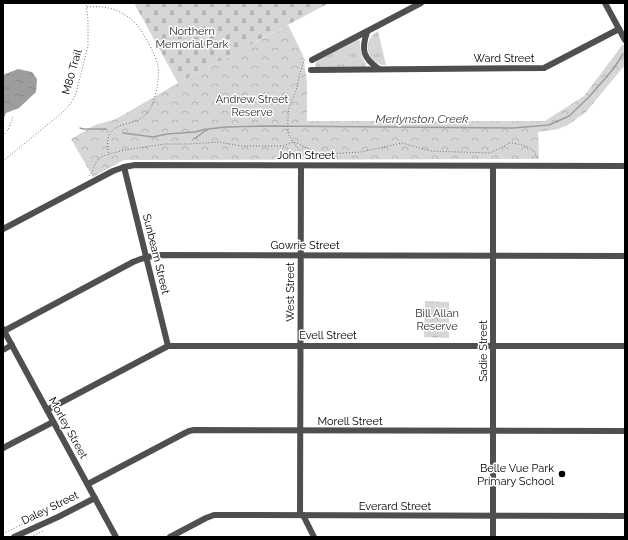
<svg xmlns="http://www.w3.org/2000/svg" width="628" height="540" viewBox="0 0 628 540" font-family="Raleway,sans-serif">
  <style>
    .grass { fill: url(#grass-tufts) }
    .forest { fill: url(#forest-crowns) }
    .cemetery { fill: url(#cemetery-stones) }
    .water { fill: url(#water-ripples) }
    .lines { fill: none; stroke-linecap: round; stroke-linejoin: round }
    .stream { stroke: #9d9d9d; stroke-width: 1.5 }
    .path { stroke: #717171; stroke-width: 1; stroke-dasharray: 1 2; stroke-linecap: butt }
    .street { stroke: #4f4f4f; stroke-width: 6 }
    .poi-dot { fill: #000; stroke: #fff; stroke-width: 1.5 }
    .labels { text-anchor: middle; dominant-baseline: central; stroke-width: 3; stroke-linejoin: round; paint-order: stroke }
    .park-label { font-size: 11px; fill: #2d2d2d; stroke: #fff }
    .street-label { font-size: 11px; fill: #000; stroke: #fff }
    .poi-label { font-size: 11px; fill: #000; stroke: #fff; text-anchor: end }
    .water-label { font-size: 12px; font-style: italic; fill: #3e3e3e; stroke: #fff }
  </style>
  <defs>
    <pattern id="grass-tufts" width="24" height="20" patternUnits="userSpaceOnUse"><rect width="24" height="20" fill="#d6d6d6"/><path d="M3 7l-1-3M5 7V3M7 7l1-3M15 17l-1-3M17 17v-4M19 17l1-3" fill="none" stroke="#b6b6b6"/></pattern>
    <pattern id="forest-crowns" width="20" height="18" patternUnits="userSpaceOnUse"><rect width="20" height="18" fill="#d6d6d6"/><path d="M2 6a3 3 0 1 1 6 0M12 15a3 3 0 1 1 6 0" fill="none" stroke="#b6b6b6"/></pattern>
    <pattern id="cemetery-stones" width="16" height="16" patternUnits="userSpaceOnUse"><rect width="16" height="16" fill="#d6d6d6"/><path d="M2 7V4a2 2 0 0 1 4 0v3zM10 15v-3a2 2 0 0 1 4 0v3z" fill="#b6b6b6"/></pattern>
    <pattern id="water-ripples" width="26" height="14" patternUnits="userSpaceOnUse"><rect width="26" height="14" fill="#9d9d9d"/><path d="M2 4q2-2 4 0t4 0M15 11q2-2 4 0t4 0" fill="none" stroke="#858585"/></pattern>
  </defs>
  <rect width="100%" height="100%" fill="#fff"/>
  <g class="grass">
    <path d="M378,31l8,34c-20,0 -25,-25 -8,-34z"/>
    <path d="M359,39c2,5 1,9 2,14 1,5 4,8 5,13l-2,1h-48l-1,-2 2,-4 39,-21z"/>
  </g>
  <g class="forest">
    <path d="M288,25l15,30 4,27v39h238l39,-25 39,-52 2,4v17l-39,47 -18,13 -10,4 -20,3 1,27 -415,1 -31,17 -22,-38 24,-14 21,-6 62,-36z"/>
    <path d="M425,301l24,1v36l-25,-1z"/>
  </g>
  <path class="cemetery" d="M134,3h195l-151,80z"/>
  <path class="water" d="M18,69l14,3 5,7 -1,13 -17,16 -13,5 -3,7v-45z"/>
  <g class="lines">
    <g class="stream">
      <path d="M80,128l3,1h23"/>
      <path d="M123,133l30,4 14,-3 28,-2 11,-3"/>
      <path d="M194,139l14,-10 18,-2 43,-1 244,2 36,-3 20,-9 20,-19 25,-29 9,-14"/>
    </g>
    <g class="path">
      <path d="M87,7c5,0 10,-1 15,0 13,1 26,8 35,18 7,8 19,31 21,41 1,5 0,10 0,15 -2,14 -5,30 -18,38 -8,5 -18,4 -26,10 -8,6 -7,16 -5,25"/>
      <path d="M3,136l6,-8 4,-11"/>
      <path d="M302,159c1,-8 -10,-16 -13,-24 -2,-5 -1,-22 0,-27 2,-6 5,-12 7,-17 3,-11 4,-24 10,-33"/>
      <path d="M3,161l60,-49 9,-10 4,-9 12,-47v-25l-2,-18"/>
      <path d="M89,176l3,-4 3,-8 4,-6 4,-2 21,-6 41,-6h24l30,-2 22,4h42l10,-4 4,1 18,9 11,2 35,-2 41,-9 28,8 60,2 14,-7 5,-3h4l9,2 8,3 4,3 4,8"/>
      <path d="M3,534l31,-16 15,-4"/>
      <path d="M31,537l12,-6"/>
    </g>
    <g class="street">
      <path d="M605,3l20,37"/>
      <path d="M367,32c-6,18 -4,26 12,37"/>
      <path d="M312,60l109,-57"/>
      <path d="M311,70l233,-2 75,-39"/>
      <path d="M493,166v371"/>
      <path d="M124,167l44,179"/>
      <path d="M3,229l110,-58 11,-4 11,-2 490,1"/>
      <path d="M3,329l113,208"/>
      <path d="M4,331l129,-69c9,-4 17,-6 27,-7l465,1"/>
      <path d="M3,350l9,-5"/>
      <path d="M47,410l121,-64h457"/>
      <path d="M3,448l50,-26"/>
      <path d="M88,484l95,-50 6,-3 5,-1 431,1"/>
      <path d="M300,515l1,-349"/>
      <path d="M303,515l11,22"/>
      <path d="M14,537l44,-20 37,-19"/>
      <path d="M170,537l36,-19 8,-3 411,1"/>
    </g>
  </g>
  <circle class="poi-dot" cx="562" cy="474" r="4"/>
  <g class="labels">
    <g class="park-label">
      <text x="192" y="31">Northern<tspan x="192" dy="13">Memorial Park</tspan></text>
      <text x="252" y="99">Andrew Street<tspan x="252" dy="13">Reserve</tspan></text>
      <text x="437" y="313">Bill Allan<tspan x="437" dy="13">Reserve</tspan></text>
    </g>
    <g class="street-label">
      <text x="504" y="58">Ward Street</text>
      <text transform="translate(72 72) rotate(-74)">M80 Trail</text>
      <text x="306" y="155">John Street</text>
      <text x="305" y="245">Gowrie Street</text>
      <text transform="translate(156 254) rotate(76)">Sunbeam Street</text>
      <text transform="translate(290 292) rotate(-90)">West Street</text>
      <text x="328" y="335">Evell Street</text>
      <text transform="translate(483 351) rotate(-90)">Sadie Street</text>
      <text x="350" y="421">Morell Street</text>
      <text transform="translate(68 428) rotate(61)">Morley Street</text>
      <text x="395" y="506">Everard Street</text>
      <text transform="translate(50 508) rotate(-26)">Daley Street</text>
    </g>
    <g class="poi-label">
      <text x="554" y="468">Belle Vue Park<tspan x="554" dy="13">Primary School</tspan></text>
    </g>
    <g class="water-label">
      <text x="422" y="119">Merlynston Creek</text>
    </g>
  </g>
  <rect width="628" height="540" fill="none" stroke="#000000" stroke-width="8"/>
</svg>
